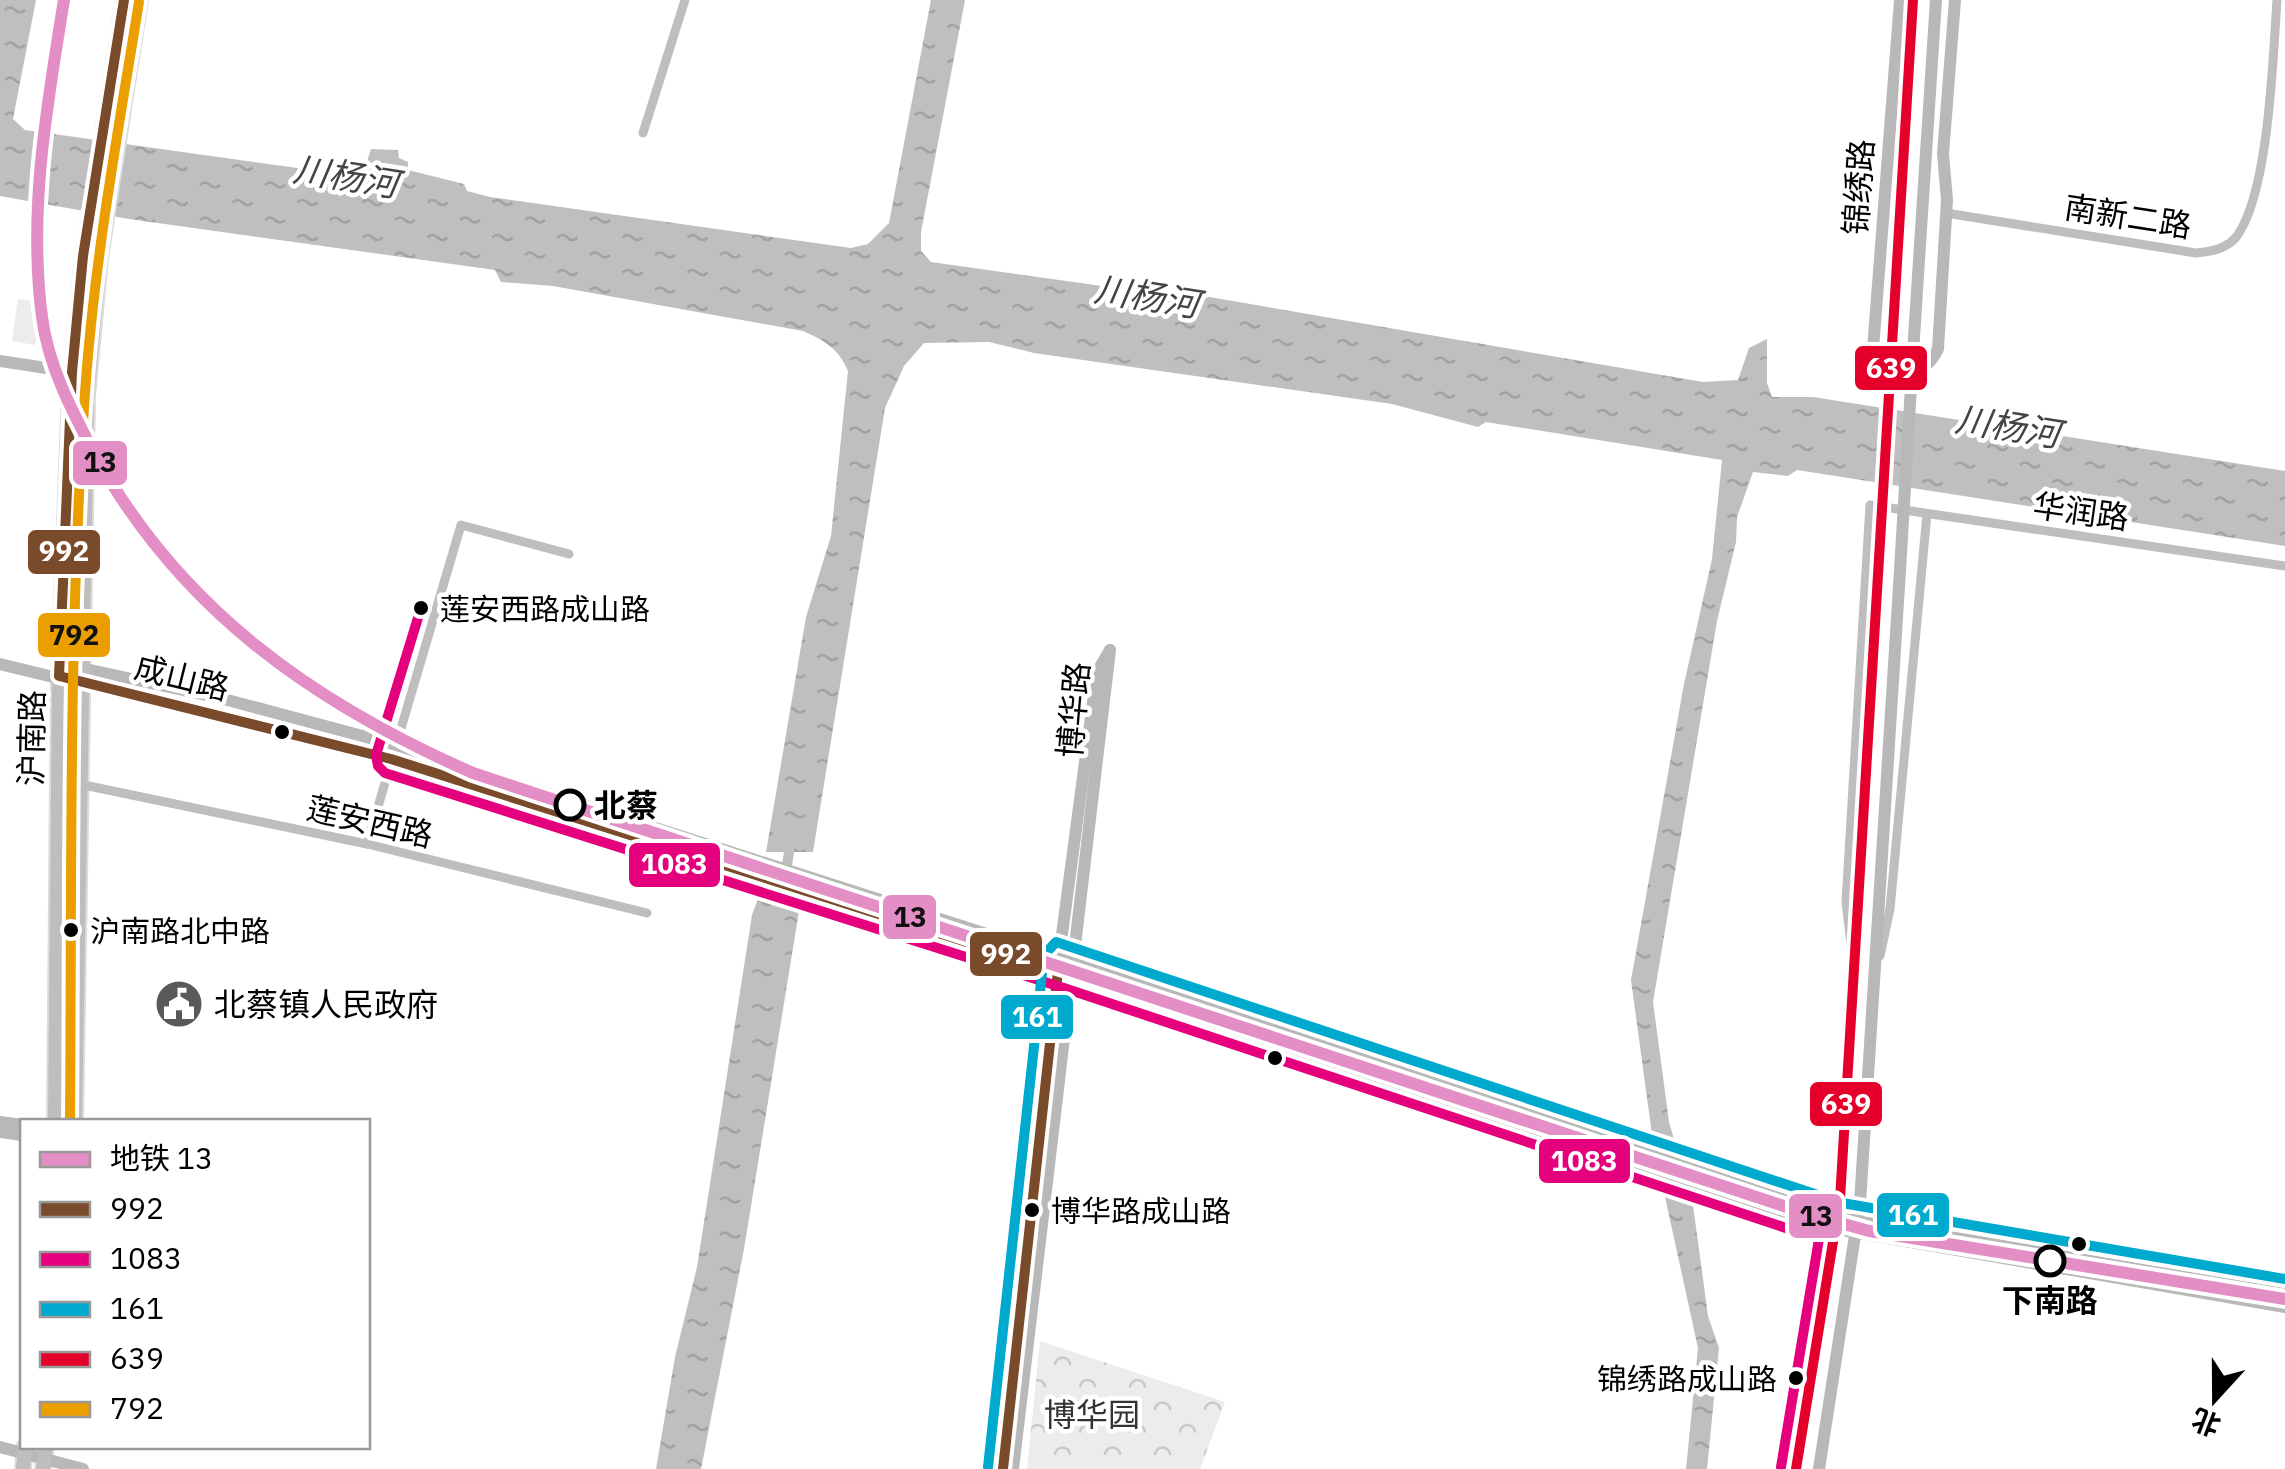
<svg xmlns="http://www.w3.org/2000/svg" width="2285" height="1469" viewBox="0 0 2285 1469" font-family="'IBM Plex Sans','Noto Sans SC',sans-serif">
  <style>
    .park { fill: url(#park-crowns) }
    .garden { fill: #ececec }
    .water { fill: url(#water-ripples) }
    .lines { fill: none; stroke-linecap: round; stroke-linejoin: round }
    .canal { stroke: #bfbfbf; stroke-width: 10 }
    .primary-casing { stroke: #dbdbdb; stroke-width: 18 }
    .street { stroke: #bebebe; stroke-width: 9 }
    .secondary { stroke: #b8b8b8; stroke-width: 12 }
    .primary { stroke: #bebebe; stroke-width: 14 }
    .secondary-bridge { stroke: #b8b8b8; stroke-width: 12 }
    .bus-1-casing { stroke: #fff; stroke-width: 18 }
    .bus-2-casing { stroke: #fff; stroke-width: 18 }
    .bus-3-casing { stroke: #fff; stroke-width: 18 }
    .bus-4-casing { stroke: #fff; stroke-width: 18 }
    .bus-5-casing { stroke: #fff; stroke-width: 18 }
    .bus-1 { stroke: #7a4b2a; stroke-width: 10 }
    .bus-2 { stroke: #e5007d; stroke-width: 10 }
    .bus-3 { stroke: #00a9ce; stroke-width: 10 }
    .bus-4 { stroke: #e4002b; stroke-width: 10 }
    .bus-5 { stroke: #eb9e00; stroke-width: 10 }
    .metro-1-casing { stroke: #fff; stroke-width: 20 }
    .metro-1 { stroke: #e38ec5; stroke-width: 12 }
    .bus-dot { fill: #000; stroke: #fff; stroke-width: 4 }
    .stop-dot { fill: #fff; stroke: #000; stroke-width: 5 }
    .labels { text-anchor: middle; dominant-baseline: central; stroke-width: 9; stroke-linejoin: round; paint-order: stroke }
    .bus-label { font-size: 30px; fill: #000; stroke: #fff; text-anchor: start }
    .street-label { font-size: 32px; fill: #000; stroke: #fff }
    .stop-label { font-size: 32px; font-weight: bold; fill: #000; stroke: #fff; text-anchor: start }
    .poi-label { font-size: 32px; fill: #000; stroke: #fff; text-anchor: start }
    .park-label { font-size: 32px; fill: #333; stroke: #fff }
    .water-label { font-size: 35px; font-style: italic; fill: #444; stroke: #fff }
    .line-badge { stroke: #fff; stroke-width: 4 }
    .badge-label { font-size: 28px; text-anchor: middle; font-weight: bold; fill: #fff }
    .pale-badge-label { font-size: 28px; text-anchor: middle; font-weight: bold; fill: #111 }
  </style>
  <defs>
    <pattern id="park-crowns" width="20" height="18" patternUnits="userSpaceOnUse" patternTransform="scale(2.5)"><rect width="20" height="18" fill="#ececec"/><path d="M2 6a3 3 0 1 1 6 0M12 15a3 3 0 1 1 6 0" fill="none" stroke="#c9c9c9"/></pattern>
    <pattern id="water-ripples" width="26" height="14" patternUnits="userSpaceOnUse" patternTransform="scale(2.5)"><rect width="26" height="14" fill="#bfbfbf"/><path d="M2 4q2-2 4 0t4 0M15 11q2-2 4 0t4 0" fill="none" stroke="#a2a2a2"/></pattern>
  </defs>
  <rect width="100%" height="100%" fill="#fff"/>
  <path class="park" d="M1040,1341l185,61 -25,67h-173z"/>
  <path class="garden" d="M18,299l23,3 -6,43 -23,-4z"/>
  <g class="water">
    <path d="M0,0h36l-23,119 12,11 337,47 9,-28 27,1 1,8 9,4v8l56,14 3,7 23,6 361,51 17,-4 21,-21 42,-223h34l-44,232v19l10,11 200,28 9,-5 563,97 35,-2 11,-32 18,-9v44l5,14h41l472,74v75l-488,-76 -9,6 -35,-4 -16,45 -1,25 -19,79 -64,381 16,120 24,83 15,111 11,32 -12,121h-21l12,-121 -45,-206 -22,-162 53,-296 28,-125 10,-99 -236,-38 -8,5 -86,-23 -358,-51 -45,-11 -65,1 -20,23 -19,42 -72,444h-47l40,-235 25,-81 17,-165c-9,-22 -24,-31 -45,-40l-250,-45 -52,-4 -6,-12 -366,-51 -129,-23z"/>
    <path d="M761,890l39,15 -56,344 -43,220h-45l19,-112 22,-90 55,-352z"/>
  </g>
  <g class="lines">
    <path class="canal" d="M780,911l11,-72"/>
    <g class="primary-casing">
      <g id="primary">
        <path d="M55,1122l4,-446 11,-283 13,-137 41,-256"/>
        <path d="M75,1122l12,-726 13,-139 40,-257"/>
        <path d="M23,1469l2,-23"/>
        <path d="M43,1469l3,-23"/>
      </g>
    </g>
    <g class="street">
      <path d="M643,133l42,-133"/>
      <path d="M1946,213l250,40c15,-1 32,-5 41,-17 32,-44 36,-180 40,-236"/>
      <path d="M79,784l288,60 280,69"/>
      <path d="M367,844l94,-319 108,29"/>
      <path d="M1852,952l-6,-50 24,-397 415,61"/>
      <path d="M1880,956l10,-47 37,-395"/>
    </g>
    <g class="secondary">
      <path d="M1900,0l-27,349 10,18c24,10 43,7 55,-18l9,-149 -4,-46 12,-154"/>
      <path d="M1894,333l19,-333"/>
      <path d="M1914,337l22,-337"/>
      <path d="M0,361l72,11"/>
      <path d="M0,664l391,95 678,215 767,255 449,78"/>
      <path d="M74,670l7,-2 139,30 176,47 675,216 767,257 447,76"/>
      <path d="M0,1122l22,3"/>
      <path d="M0,1132l22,3"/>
      <path d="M0,1447l83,22"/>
      <path d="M1003,1469l56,-512 38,-285 13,-22"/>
      <path d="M1013,1469l97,-819"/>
      <path d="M1796,1469l44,-270 41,-631"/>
      <path d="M1819,1469l41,-266 40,-633"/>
    </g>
    <use href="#primary" class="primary"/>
    <g class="secondary-bridge">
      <path d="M1881,568l13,-235"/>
      <path d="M1900,570l14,-233"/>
    </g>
    <g class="bus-1-casing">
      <path id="bus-1" d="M124,0l-41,256 -11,116 -13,304 332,83 667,212 -55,498"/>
    </g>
    <g class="bus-2-casing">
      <path id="bus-2" d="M421,608l-45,147 2,11 7,7 679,215 755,251 -38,228"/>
    </g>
    <g class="bus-3-casing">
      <path id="bus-3" d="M988,1467l56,-512 12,-13 786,261 443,76"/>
    </g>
    <g class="bus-4-casing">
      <path id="bus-4" d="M1796,1469l44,-270 73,-1199"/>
    </g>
    <g class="bus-5-casing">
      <path id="bus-5" d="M70,1122c2,-243 -2,-487 15,-729 9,-131 33,-261 54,-391"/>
    </g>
    <use href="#bus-1" class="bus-1"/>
    <use href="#bus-2" class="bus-2"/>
    <use href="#bus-3" class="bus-3"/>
    <use href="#bus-4" class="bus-4"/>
    <use href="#bus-5" class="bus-5"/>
    <g class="metro-1-casing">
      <path id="metro-1" d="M64,0c-17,105 -36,211 -22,317 6,48 29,92 51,134 85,157 220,252 380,322l1335,441 61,17 416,68"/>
    </g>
    <use href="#metro-1" class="metro-1"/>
  </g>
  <defs>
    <g id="civic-disc" transform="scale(2.5)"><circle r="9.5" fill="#595959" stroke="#fff"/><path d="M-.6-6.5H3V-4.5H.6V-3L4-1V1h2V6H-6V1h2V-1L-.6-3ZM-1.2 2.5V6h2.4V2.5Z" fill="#fff"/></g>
  </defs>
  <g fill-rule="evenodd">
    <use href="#civic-disc" x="179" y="1004"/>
  </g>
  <g class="bus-dot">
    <circle cx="421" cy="608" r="9"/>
    <circle cx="282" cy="732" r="9"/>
    <circle cx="71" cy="930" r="9"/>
    <circle cx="1275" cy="1058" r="9"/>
    <circle cx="1032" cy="1210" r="9"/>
    <circle cx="2079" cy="1244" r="9"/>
    <circle cx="1796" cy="1378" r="9"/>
  </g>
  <g class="stop-dot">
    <circle cx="570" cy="805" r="14"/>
    <circle cx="2050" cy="1261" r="14"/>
  </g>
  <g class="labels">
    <g class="bus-label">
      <text x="440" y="608">莲安西路成山路</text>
      <text x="90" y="930">沪南路北中路</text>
      <text x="1051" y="1210">博华路成山路</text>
      <text x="1777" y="1378" text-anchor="end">锦绣路成山路</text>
    </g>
    <g class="street-label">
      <text transform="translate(1858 187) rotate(-86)">锦绣路</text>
      <text transform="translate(2128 216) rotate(9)">南新二路</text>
      <text transform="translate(2081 511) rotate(8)">华润路</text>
      <text transform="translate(182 677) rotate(14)">成山路</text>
      <text transform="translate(1073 710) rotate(-85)">博华路</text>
      <text transform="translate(31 738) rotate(-89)">沪南路</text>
      <text transform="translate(370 821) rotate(13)">莲安西路</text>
    </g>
    <g class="stop-label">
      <text x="594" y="805">北蔡</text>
      <text x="2050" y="1300" text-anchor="middle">下南路</text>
    </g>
    <g class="poi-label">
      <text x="214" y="1004">北蔡镇人民政府</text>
    </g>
    <g class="park-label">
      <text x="1092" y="1414">博华园</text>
    </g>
    <g class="water-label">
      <text transform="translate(346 176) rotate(9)">川杨河</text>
      <text transform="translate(1147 296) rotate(9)">川杨河</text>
      <text transform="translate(2008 426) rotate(9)">川杨河</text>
    </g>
  </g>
  <g class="line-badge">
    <rect x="1853" y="344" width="76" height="48" rx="10" fill="#e4002b"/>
    <rect x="71" y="439" width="58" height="48" rx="10" fill="#e38ec5"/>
    <rect x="26" y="528" width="76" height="48" rx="10" fill="#7a4b2a"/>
    <rect x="36" y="611" width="76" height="48" rx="10" fill="#eb9e00"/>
    <rect x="627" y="841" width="95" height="48" rx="10" fill="#e5007d"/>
    <rect x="881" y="893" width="57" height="48" rx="10" fill="#e38ec5"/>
    <rect x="968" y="930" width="76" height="48" rx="10" fill="#7a4b2a"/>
    <rect x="999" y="993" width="76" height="48" rx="10" fill="#00a9ce"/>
    <rect x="1808" y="1080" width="76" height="48" rx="10" fill="#e4002b"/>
    <rect x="1537" y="1137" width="95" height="48" rx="10" fill="#e5007d"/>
    <rect x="1875" y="1191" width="76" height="48" rx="10" fill="#00a9ce"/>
    <rect x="1787" y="1192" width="57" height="48" rx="10" fill="#e38ec5"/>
  </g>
  <g class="badge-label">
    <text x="1891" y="378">639</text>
    <text x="64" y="561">992</text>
    <text x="674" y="874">1083</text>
    <text x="1006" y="964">992</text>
    <text x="1037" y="1027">161</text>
    <text x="1846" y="1114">639</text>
    <text x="1584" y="1171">1083</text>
    <text x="1913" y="1225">161</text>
  </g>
  <g class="pale-badge-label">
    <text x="100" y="472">13</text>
    <text x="74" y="645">792</text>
    <text x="910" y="927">13</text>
    <text x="1816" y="1226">13</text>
  </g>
  <rect x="20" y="1119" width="350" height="330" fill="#ffffff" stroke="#999999" stroke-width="2.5"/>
  <rect x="40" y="1152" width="50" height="15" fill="#e38ec5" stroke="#999999" stroke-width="2.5"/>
  <text x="110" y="1169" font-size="30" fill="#000000">地铁 13</text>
  <rect x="40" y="1202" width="50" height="15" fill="#7a4b2a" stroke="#999999" stroke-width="2.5"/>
  <text x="110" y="1219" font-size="30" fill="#000000">992</text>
  <rect x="40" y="1252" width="50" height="15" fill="#e5007d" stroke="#999999" stroke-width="2.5"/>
  <text x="110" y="1269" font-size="30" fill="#000000">1083</text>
  <rect x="40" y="1302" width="50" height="15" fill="#00a9ce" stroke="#999999" stroke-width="2.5"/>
  <text x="110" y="1319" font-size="30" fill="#000000">161</text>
  <rect x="40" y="1352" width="50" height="15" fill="#e4002b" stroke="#999999" stroke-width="2.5"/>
  <text x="110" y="1369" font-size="30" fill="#000000">639</text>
  <rect x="40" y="1402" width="50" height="15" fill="#eb9e00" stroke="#999999" stroke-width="2.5"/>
  <text x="110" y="1419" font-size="30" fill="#000000">792</text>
  <g transform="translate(2215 1399) rotate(201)" stroke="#ffffff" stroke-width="8" paint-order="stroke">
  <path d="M0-8L18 38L0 25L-18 38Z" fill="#000000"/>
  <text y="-15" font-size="28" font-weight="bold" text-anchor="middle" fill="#000000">北</text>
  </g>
</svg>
